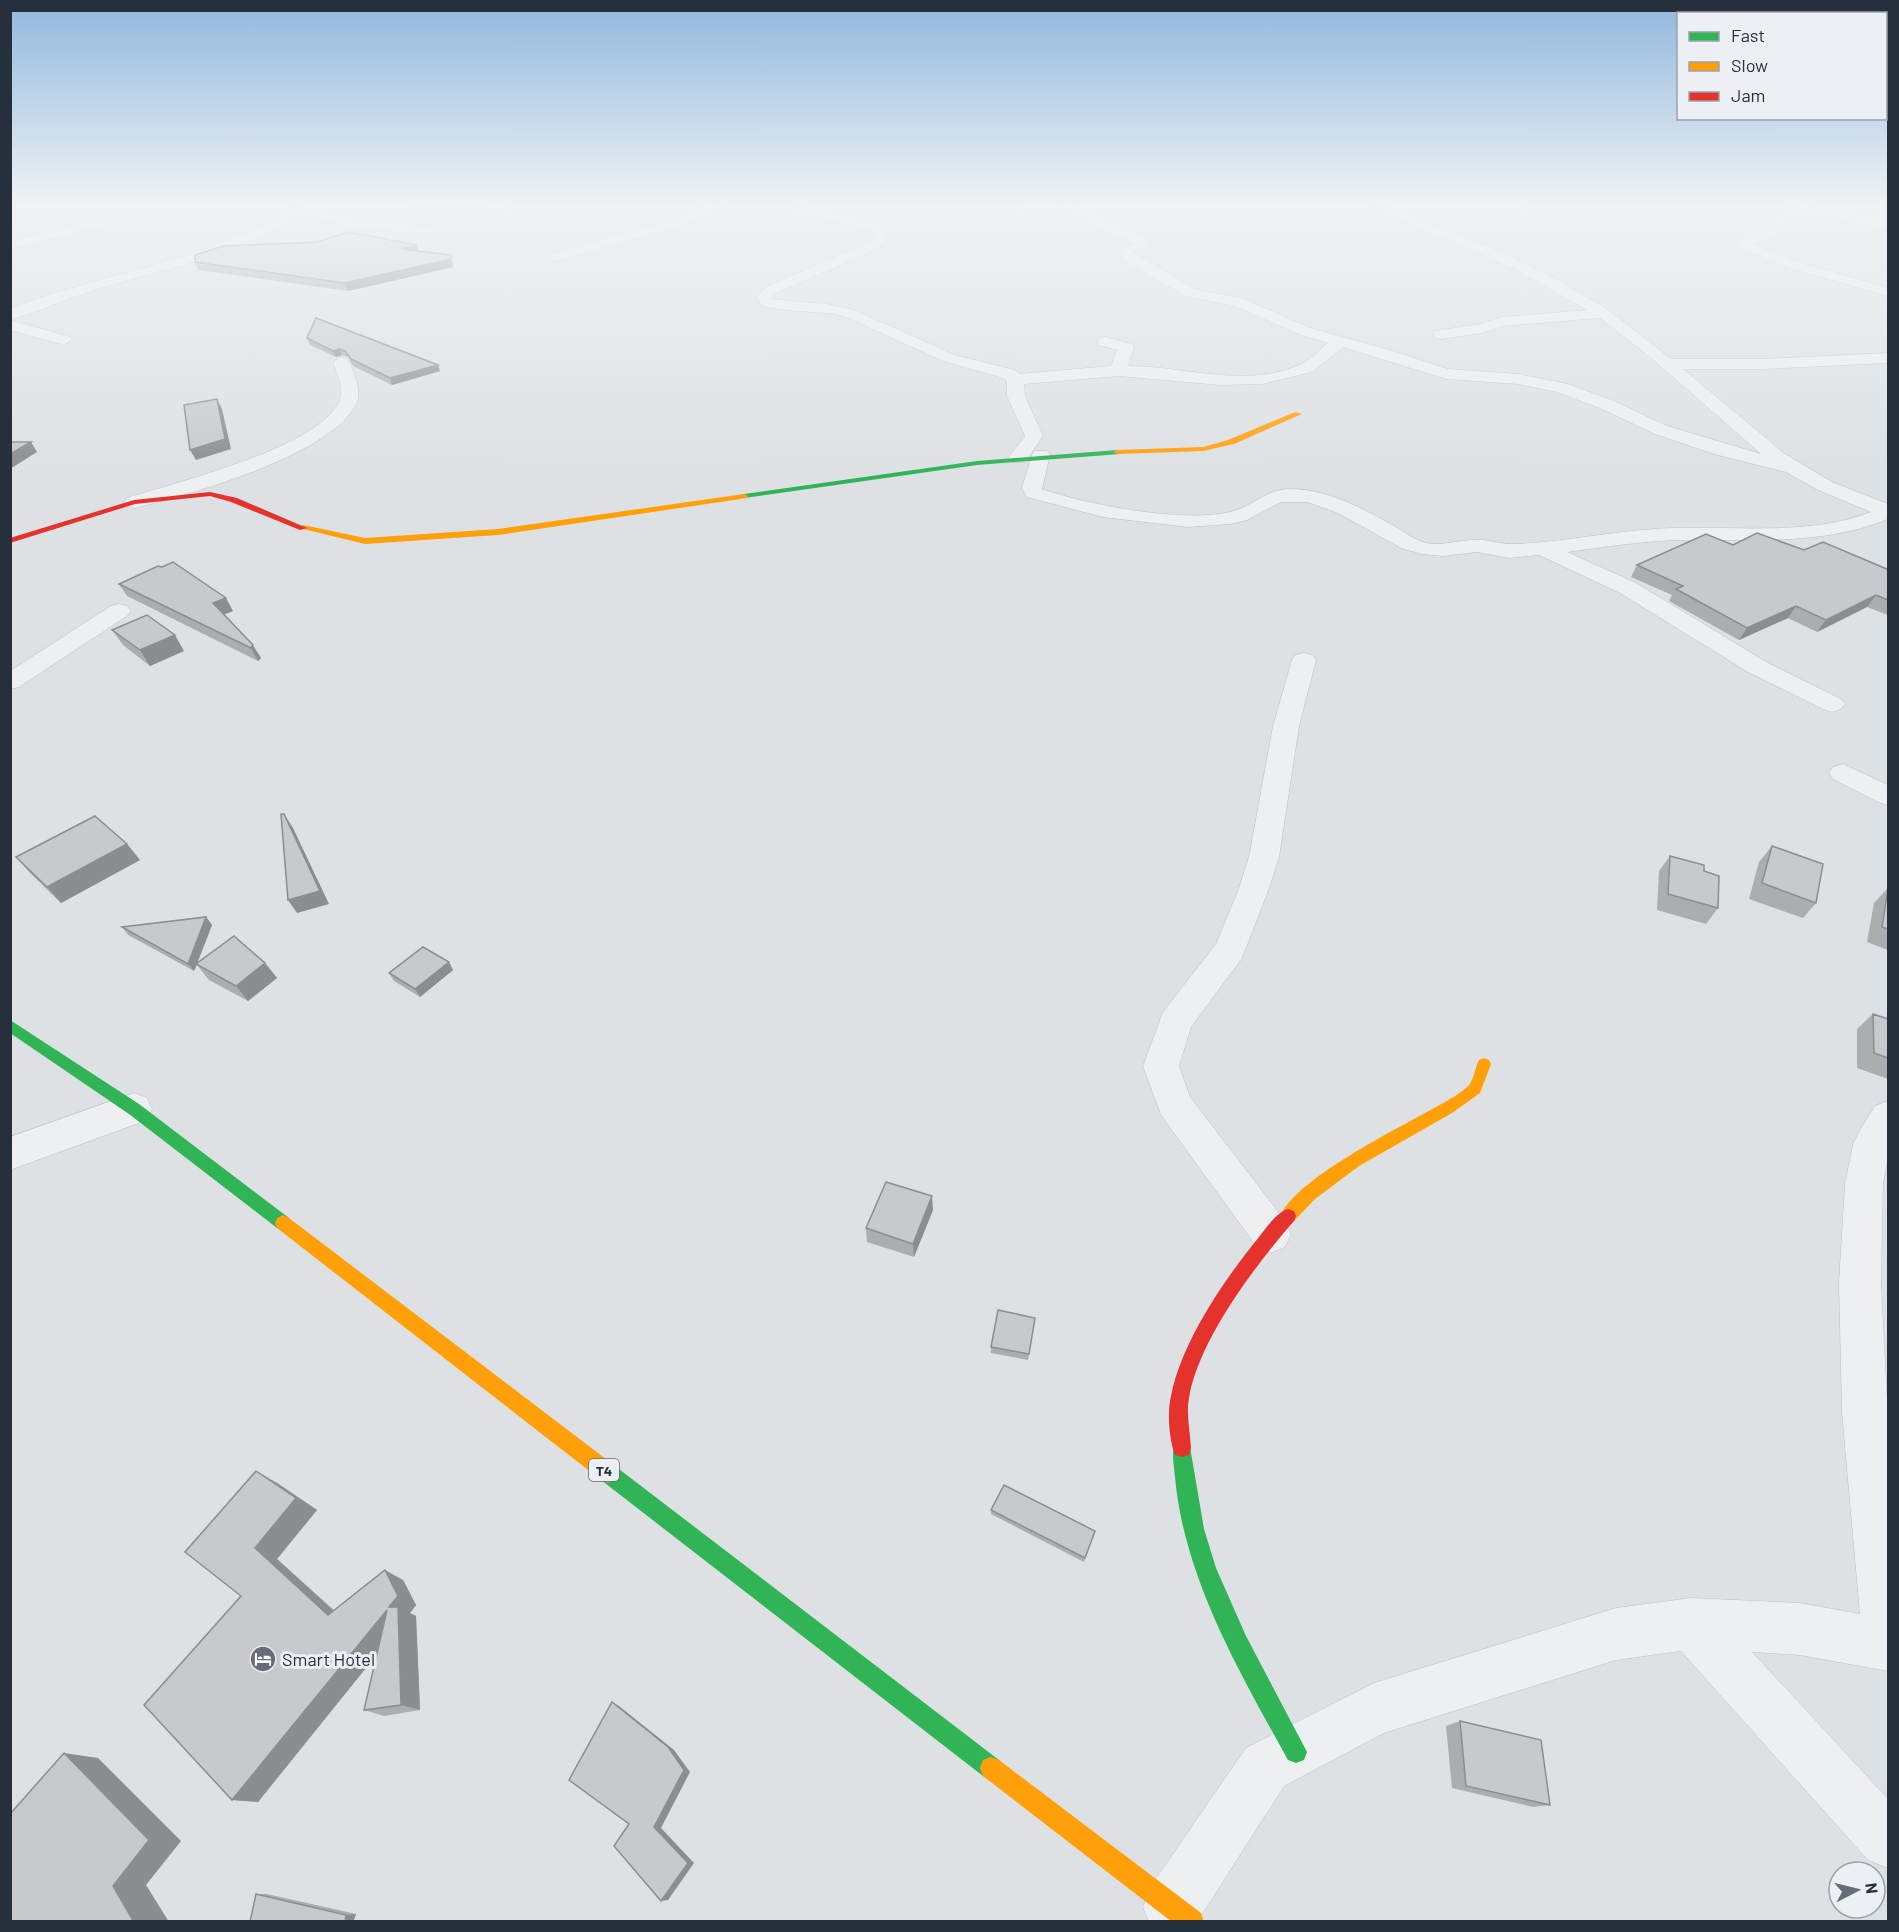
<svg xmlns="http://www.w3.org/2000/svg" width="1899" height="1932" viewBox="0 0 1899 1932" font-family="Barlow,sans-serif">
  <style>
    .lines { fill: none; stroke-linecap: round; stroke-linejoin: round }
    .street-casing { stroke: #bdbfc2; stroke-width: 1 }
    .street { fill: #eeeff1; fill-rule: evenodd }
    .fast { fill: #30b455; fill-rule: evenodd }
    .slow { fill: #ff9f0a; fill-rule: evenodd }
    .jam { fill: #e5322d; fill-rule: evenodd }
    .wall { fill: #abadaf }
    .shaded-wall { fill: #8b8d8f }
    .building { fill: #c7c9cc; stroke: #8b8d8f; stroke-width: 1.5 }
    .labels { text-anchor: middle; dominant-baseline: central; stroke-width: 6; stroke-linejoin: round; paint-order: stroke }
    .shield { fill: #eceff4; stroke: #616973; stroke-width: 1.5 }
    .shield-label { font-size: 14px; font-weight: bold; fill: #262f3c }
    .near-poi-label { font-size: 18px; fill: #262f3c; stroke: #eceff4; text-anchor: start }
  </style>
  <rect width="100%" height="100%" fill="#dee1e4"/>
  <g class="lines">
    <g class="street-casing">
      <g id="street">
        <path d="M298,205h14l-4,4 55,12 66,5 6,4 -6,4c-44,-2 -87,-7 -129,-20 -64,43 -139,55 -211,78 -27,8 -52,21 -79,27v-10c97,-38 199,-47 288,-104z"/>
        <path d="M403,205h93l-6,4h-81z"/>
        <path d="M708,205h15l-36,19 -131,37 -7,-4 2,-3 128,-36z"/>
        <path d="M1059,205h15l72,33 3,6 -16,8 61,37 50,10 69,30 77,21 58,19 70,5 50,10 46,17 53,25 94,28 -112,-98 -49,-38 -97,8 -21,7 -41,6 -6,-2 -2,-3 2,-3 45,-7 22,-7 85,-7 -72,-41 -148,-64h16l24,9 89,36 58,28 54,32 63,49h92l125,-6v10l-125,6h-80l102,85 47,28 56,22v15c-66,27 -137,20 -207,21 -39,1 -76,7 -114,12l69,31 130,79 75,37 4,5 -4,5 -9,3 -9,-3 -75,-37 -128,-79 -81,-38 -30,3 -32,-6 -34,4 -21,-2 -21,-6 -63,-35 -31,-11h-26l-34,18 -16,4 -43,3 -85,-10 -76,-20 -5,-9 10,-33 2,-4h14l2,4 -8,34c46,16 140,34 188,23 23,-5 36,-24 63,-23 37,1 70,20 101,37 10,6 21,14 32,17 15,3 30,-2 45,-3 15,-2 30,5 45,4 47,-2 93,-12 139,-15 71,-5 148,9 216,-17l-53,-22 -32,-18 -72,-18 -59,-20 -53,-25 -45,-17 -39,-8 -72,-5 -103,-32 -31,25 -50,12 -42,1 -101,-9 -95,8 1,12 18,40 -18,26h-14l-3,-4 17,-22 -18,-40v-15l-4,-3 -60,-17 -99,-45c-28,-6 -56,-3 -83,-11l-4,-9 9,-9 103,-45 6,-9 -29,-10 -55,-9 -2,-3 6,-4 53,9 38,12 1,8 -8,12 -103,45 -4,4v2l55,5 27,6 101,45 60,15 4,4 92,-8 6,-16 -18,-5 -2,-3 2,-3 6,-2 27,7 2,3 -6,19c57,0 121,24 175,-3 10,-5 17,-13 25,-20l-27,-8 -66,-29 -50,-10 -55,-32 -13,-13 17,-8 -41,-18z"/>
        <path d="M1779,205h20l89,16v8l-83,-15 -21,6 2,6 -2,3 -29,16 44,17 89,26v8l-99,-28 -50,-20 -2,-3 2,-3 34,-17 -2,-7 20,-8z"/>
        <path d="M105,218l4,1 2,3 -2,3 -99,24v-8z"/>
        <path d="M10,320l60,17 2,3 -8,5 -54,-15z"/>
        <path d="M341,357l6,2c6,10 15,31 10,43 -23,53 -169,93 -223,106l-7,-2 -3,-4 3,-4c47,-15 191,-50 212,-96 6,-12 -2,-28 -6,-40z"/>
        <path d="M119,604l8,2 4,5 -4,5 -108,71 -9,2v-18l101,-65z"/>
        <path d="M1304,653l9,2 3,5 -17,66 -20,131 -11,34 -26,67 -51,69 -12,39 11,31 95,124 6,13 -6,13 -14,6 -14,-6 -96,-132 -18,-49 20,-54 53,-68 22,-53 11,-34 24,-131 19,-66 3,-5z"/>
        <path d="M1843,764l45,21v20l-10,-3 -45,-23 -4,-6 4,-6z"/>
        <path d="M134,1093l13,5 5,11 -5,11 -137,50v-33z"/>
        <path d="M1888,1101v56l-5,27 -2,99 7,137v251l-88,-16 -48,-3 136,147v69l-20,-8 -187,-209 -65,9 -232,73 -100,53 -87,136h-48l-6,-15 8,-21 95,-138 128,-65 242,-75 75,-10 109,5 60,11 -18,-202 -3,-129 6,-99 8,-40 6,-12 16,-26z"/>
      </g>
    </g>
    <use href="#street" class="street"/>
    <g class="fast">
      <path d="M1117,450l4,2 -1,2 -143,11 -233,33 -4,-2 4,-2 233,-33z"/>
      <path d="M10,1020l129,84 150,114 2,5 -2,5 -6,3 -6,-3 -148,-114 -119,-81z"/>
      <path d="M1182,1439l7,2 15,88 12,39 30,68 61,116 -3,8 -8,3 -8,-3c-48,-87 -104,-182 -113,-283 -1,-12 -4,-25 0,-36z"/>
      <path d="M608,1463l7,3 384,294 3,8 -3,8 -8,3 -8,-3 -382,-296 -3,-7 3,-7z"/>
    </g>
    <g class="slow">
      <path d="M1295,412l7,2 -68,30 -31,7 -86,3 -4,-2 4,-2 86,-3 25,-7z"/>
      <path d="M744,494l4,2 -1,2 -249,37 -133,9 -66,-16 4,-3 62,13 133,-9z"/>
      <path d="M1484,1058l5,2 2,4 -11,29 -28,20 -93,53 -44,33 -21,22 -6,2 -6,-2 -2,-5c17,-37 109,-83 145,-103 12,-7 35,-18 44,-28 5,-6 6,-18 10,-25z"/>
      <path d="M283,1215l6,3 326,248 3,7 -3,7 -7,3 -7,-3 -324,-252 -2,-5 2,-5z"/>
      <path d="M991,1757l8,3 202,153 3,9h-32l-189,-146 -3,-8 3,-8z"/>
    </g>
    <g class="jam">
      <path d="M210,492l27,6 70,30 -7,2 -69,-28 -21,-6 -75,8 -125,39v-5l124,-38z"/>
      <path d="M1288,1209l6,2 2,5 -2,5c-38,43 -96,120 -105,177 -3,16 1,33 2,50l-2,7 -7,2 -7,-2c-6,-16 -8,-42 -4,-59 11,-55 53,-116 88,-159 8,-10 17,-24 29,-28z"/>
    </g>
  </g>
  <g class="wall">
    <path d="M419,251l34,11v5l-105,24 -150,-21 -3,-8z"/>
    <path d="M307,338l131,27 2,6 -48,14 -39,-19 -5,-9 -6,-2 -6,2 -26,-12z"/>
    <path d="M1804,550l83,19 1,-1v47l-21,-8 -50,25 -29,-14 -49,22 -70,-39 3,-6 -41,-18 6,-12z"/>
    <path d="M119,584l114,27 -9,3 37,44 -3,3 -131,-65z"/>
    <path d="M112,630l72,21 -34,15 -27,-21z"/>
    <path d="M127,844l13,16 -79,43 -31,-30 -14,-16z"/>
    <path d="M1772,846l44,57 -13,15 -54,-19 10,-37z"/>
    <path d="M1670,856l34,15 14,37 -12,16 -49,-14 2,-39z"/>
    <path d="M1888,888v62l-21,-8 7,-39z"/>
    <path d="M206,917l6,8 -15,39 68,-1 12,15 -29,23 -39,-21 -12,-15 -3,6 -66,-36 -6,-8z"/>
    <path d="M453,970l-33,27 -26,-16 -5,-8z"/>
    <path d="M1873,1014l15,5v60l-31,-11v-39z"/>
    <path d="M933,1210l-19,47 -47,-15 -1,-14z"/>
    <path d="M1035,1318l-7,42 -37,-7v-6z"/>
    <path d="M277,1483l40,27 -40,49 57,51 69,-30 13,25 -6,8 6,3 4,94 -36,6 -20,-6 13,-56 -119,148 -26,-2 9,-204z"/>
    <path d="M991,1510l104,21 -11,31 -93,-48z"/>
    <path d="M1460,1721l90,84 -17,2 -81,-19 -6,-62z"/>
    <path d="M256,1894h11l89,20 -3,8h-103z"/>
  </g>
  <g class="shaded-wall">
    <path d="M417,245l2,8 -18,-4z"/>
    <path d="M451,255l2,12 -105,24 -3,-8z"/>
    <path d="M339,349l3,6 -6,2 -3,-6z"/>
    <path d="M438,365l2,6 -48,14 -2,-7z"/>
    <path d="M217,399l5,10 9,40 -35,11 -6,-10z"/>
    <path d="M31,442l6,10 -27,17v-15z"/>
    <path d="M1876,595l-9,12 -50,25 9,-12z"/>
    <path d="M226,598l7,13 -13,5 -7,-13z"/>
    <path d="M1796,606l-8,12 -49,22 8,-12z"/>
    <path d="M175,635l9,16 -34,15 -10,-16z"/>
    <path d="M253,645l8,13 -3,3 -7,-13z"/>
    <path d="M284,814l9,14 36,76 -32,9 -9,-13z"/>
    <path d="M127,844l13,16 -79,43 -14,-16z"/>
    <path d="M206,917l6,8 -18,46 -6,-7z"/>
    <path d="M449,962l4,8 -33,27 -5,-8z"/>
    <path d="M265,963l12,15 -29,23 -12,-15z"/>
    <path d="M932,1196l1,14 -19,47 -1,-13z"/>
    <path d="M256,1471l21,12 40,27 -40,49 71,65 -20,-9 -73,-67z"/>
    <path d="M385,1570l18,10 13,25 -6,8 6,3 4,94 -19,-5 -2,-78 -141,175 -26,-2 157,-193z"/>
    <path d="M612,1702l7,4 55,44 16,22 -29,56 33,35 -26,37 -7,1 -7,-74z"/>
    <path d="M64,1753l34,5 83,83 -35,44 23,37h-35l-21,-36z"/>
    <path d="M356,1914l-3,8h-8l1,-7z"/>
  </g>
  <g class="building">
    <path d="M349,232l68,13 -16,4 50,6v4l-106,24 -150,-21v-7l28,-9 94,-4z"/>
    <path d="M316,318l122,47 -48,13 -39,-19 -6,-8 -6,-2 -6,2 -26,-13z"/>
    <path d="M217,399l8,40 -35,11 -6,-45z"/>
    <path d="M10,442h21l-21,12z"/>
    <path d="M1757,533l47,17 19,-8 64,27 1,-1v32l-12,-5 -50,25 -30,-14 -49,22 -71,-39 7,-3 -46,-21 69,-31 27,11z"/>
    <path d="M173,562l53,36 -13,5 40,42 -2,3 -132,-64 39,-18 4,1z"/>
    <path d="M147,615l28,20 -35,15 -28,-20z"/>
    <path d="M281,814h3l36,77 -32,9z"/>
    <path d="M95,816l32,28 -80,43 -31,-30z"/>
    <path d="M1772,846l51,18 -7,39 -54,-20z"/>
    <path d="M1670,856l34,9v6l15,5 -1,32 -50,-14z"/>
    <path d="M1888,889v40l-6,-2z"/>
    <path d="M206,917l-18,47 -66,-37z"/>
    <path d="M234,936l31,27 -29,23 -40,-22z"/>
    <path d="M423,947l26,15 -34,27 -26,-16z"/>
    <path d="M1873,1014l15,5v39l-14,-5z"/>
    <path d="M886,1182l46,14 -19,48 -47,-16z"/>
    <path d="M998,1310l37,8 -6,36 -38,-7z"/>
    <path d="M256,1471l40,27 -41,50 73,67 57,-45 13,26 -9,11h9l3,98 -37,5 23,-100 -155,190 -88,-95 97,-109 -56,-44z"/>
    <path d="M1004,1485l91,46 -10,27 -94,-48z"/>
    <path d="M612,1702l56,45 16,23 -30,57 34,36 -27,38 -47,-55 15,-22 -60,-44z"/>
    <path d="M1460,1721l81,19 9,65 -84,-19z"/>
    <path d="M64,1753l85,87 -36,46 21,36h-124v-108z"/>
    <path d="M256,1894l90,21 -1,7h-95z"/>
  </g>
  <linearGradient id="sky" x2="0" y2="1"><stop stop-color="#90b8de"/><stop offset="0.43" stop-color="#f0f2f3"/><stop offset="1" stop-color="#f0f2f3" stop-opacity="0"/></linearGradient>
  <rect width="1899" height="475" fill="url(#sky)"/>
  <defs>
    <g id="hotel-disc" transform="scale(1.35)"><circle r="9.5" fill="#666d77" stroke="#eceff4"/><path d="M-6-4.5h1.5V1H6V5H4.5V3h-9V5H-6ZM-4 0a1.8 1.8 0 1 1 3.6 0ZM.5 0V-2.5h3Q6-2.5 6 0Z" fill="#fff"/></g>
  </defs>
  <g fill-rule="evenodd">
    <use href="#hotel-disc" x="263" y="1659"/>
  </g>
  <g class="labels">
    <rect class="shield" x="589" y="1459" width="30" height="22" rx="4.5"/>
    <g class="shield-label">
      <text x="604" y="1470">T4</text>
    </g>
    <g class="near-poi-label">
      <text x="282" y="1659">Smart Hotel</text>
    </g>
  </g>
  <rect width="1899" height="1932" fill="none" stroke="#262f3c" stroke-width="24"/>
  <rect x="1677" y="12" width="210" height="108" fill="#eceff4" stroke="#9da2aa" stroke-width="1.5"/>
  <rect x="1689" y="32" width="30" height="9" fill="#30b455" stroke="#9da2aa" stroke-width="1.5"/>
  <text x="1731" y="42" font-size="18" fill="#262f3c">Fast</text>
  <rect x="1689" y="62" width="30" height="9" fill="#ff9f0a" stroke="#9da2aa" stroke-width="1.5"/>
  <text x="1731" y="72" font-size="18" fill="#262f3c">Slow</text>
  <rect x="1689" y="92" width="30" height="9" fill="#e5322d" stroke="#9da2aa" stroke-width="1.5"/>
  <text x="1731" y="102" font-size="18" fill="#262f3c">Jam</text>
  <g transform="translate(1857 1890) rotate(83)"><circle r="28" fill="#eceff4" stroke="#9da2aa" stroke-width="1.5"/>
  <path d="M0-4.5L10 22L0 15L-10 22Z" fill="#666d77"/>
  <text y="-9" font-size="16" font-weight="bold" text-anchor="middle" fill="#262f3c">N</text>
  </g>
</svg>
